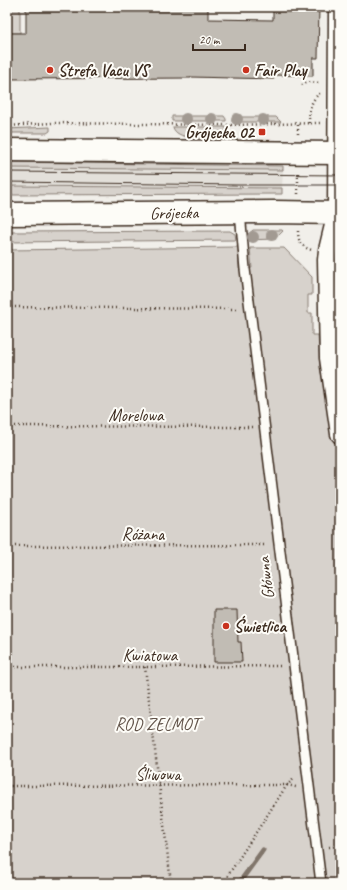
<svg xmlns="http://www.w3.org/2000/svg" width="347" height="890" viewBox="0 0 347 890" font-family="Caveat,sans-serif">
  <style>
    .built { fill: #e3e0da }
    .green { fill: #d7d2cc; stroke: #897e75 }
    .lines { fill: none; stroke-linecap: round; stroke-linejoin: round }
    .stream { stroke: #80746b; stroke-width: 5 }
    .building { fill: #c1bcb4; stroke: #3b2a1e }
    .service-casing { stroke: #3b2a1e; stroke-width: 12 }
    .minor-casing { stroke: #3b2a1e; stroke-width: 21 }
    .secondary-casing { stroke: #3b2a1e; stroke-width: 25 }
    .path { stroke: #3b2a1e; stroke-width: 2.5; stroke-dasharray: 1 3; stroke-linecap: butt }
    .service { stroke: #fdfcf7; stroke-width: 9 }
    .minor { stroke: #fdfcf7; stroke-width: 18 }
    .secondary { stroke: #fdfcf7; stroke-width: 22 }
    .tram { stroke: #3b2a1e; stroke-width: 1 }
    .tree { fill: #a29a92 }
    .poi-dot { fill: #c8321e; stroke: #fdfcf7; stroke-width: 1.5 }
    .labels { text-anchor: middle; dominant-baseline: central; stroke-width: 4; stroke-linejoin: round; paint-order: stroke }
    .poi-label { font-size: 17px; font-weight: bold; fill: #3b2a1e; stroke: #fdfcf7; text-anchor: start }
    .street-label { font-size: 17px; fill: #3b2a1e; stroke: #fdfcf7 }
    .park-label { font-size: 17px; fill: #62544a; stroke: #fdfcf7 }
  </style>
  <rect width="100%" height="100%" fill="#f1efea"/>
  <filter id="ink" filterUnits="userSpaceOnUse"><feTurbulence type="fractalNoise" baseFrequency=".025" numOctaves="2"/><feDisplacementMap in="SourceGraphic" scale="8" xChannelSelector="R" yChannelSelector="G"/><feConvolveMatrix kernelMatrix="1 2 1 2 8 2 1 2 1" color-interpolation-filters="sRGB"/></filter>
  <g filter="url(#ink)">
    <path class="built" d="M7,168l276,2 -1,18 -275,-2z"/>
    <g class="green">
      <rect x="7" y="7" width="13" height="26"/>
      <path d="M172,116h52l2,3v2h-54z"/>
      <path d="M234,117h42l5,5h-49v-3z"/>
      <path d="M50,127v4l-3,2h-40v-4z"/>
      <path d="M173,127h53v5h-12v6c-11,0 -38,2 -41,-11z"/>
      <path d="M7,162l276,4v4l-276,-2z"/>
      <path d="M7,186l275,2v6l-275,1z"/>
      <path d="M253,230h29l1,1 -8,8 -28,1 -1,-4z"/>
      <path d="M230,231l5,3 1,6 -229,2v-10z"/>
      <path d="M238,247l1,22 13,-1 -2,-20h34l28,29v18h-4v18h4v22h6l2,33 17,79 3,21v91l-2,57 2,10v257h-333v-633z"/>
    </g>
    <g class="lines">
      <path class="stream" d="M239,883l24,-33"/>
    </g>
    <g class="building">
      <path d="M26,7h182v12l65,1v-13h46l-1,51h-5v18l-39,-1v4l-83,-2v1l-184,1v-46h19z"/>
      <path d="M214,610h23l1,32h3l1,20h-28z"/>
    </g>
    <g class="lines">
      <g class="service-casing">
        <path id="service" d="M240,212l5,57 76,614"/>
      </g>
      <g class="minor-casing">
        <path id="minor" d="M338,7l-1,206 -9,37 -1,10 2,98 11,76"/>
      </g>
      <g class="secondary-casing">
        <g id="secondary">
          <path d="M7,150l333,3"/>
          <path d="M7,214l267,-2 66,1"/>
        </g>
      </g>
      <g class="path">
        <path d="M302,85l5,-3 14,1"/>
        <path d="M309,123c0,-13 1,-22 12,-31"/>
        <path d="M7,126l45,-3 177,2 91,-2"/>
        <path d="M298,134v-10"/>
        <path d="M298,194v-23"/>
        <path d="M298,231c0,10 3,16 14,19"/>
        <path d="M7,307l230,2"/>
        <path d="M7,426l245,1"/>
        <path d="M7,546l259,-1"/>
        <path d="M7,667h138l137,-1"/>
        <path d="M145,667l26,216"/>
        <path d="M7,786l280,-1 9,2"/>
        <path d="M329,847l11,-1"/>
        <path d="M223,883l64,-98 8,-7"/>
      </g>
      <use href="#service" class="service"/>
      <use href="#minor" class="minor"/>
      <use href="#secondary" class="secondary"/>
      <g class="tram">
        <path d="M7,172l333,3"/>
        <path d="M7,182l231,3h102"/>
      </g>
    </g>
    <g class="tree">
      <circle cx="186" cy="119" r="6"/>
      <circle cx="212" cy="119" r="6"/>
      <circle cx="237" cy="119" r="6"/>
      <circle cx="263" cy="120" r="6"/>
      <circle cx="272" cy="235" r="6"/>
      <circle cx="253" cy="237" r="6"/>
    </g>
  </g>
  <g class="poi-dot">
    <circle cx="50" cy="70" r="4"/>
    <circle cx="246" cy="70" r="4"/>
    <rect x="258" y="128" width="8" height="8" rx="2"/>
    <circle cx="226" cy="626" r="4"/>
  </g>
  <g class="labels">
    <g class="poi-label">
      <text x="58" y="70">Strefa Vacu VS</text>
      <text x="254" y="70">Fair Play</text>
      <text x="254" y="132" text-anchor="end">Grójecka 02</text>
      <text x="234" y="626">Świetlica</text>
    </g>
    <g class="street-label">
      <text transform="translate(174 213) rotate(-1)">Grójecka</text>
      <text x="136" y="415">Morelowa</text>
      <text x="143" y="534">Różana</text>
      <text transform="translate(266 578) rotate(-97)">Główna</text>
      <text x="150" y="655">Kwiatowa</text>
      <text x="158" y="774">Śliwowa</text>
    </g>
    <g class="park-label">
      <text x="157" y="724">ROD ZELMOT</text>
    </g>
  </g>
  <rect width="347" height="890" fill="none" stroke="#fdfcf7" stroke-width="24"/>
  <rect x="12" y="12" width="323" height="866" fill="none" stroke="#3b2a1e" stroke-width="1.5" filter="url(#ink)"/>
  <path d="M193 44v6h52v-6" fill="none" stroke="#3b2a1e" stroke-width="2"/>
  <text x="199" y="44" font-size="12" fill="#3b2a1e" stroke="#fdfcf7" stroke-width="3" paint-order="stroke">20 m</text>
</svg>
